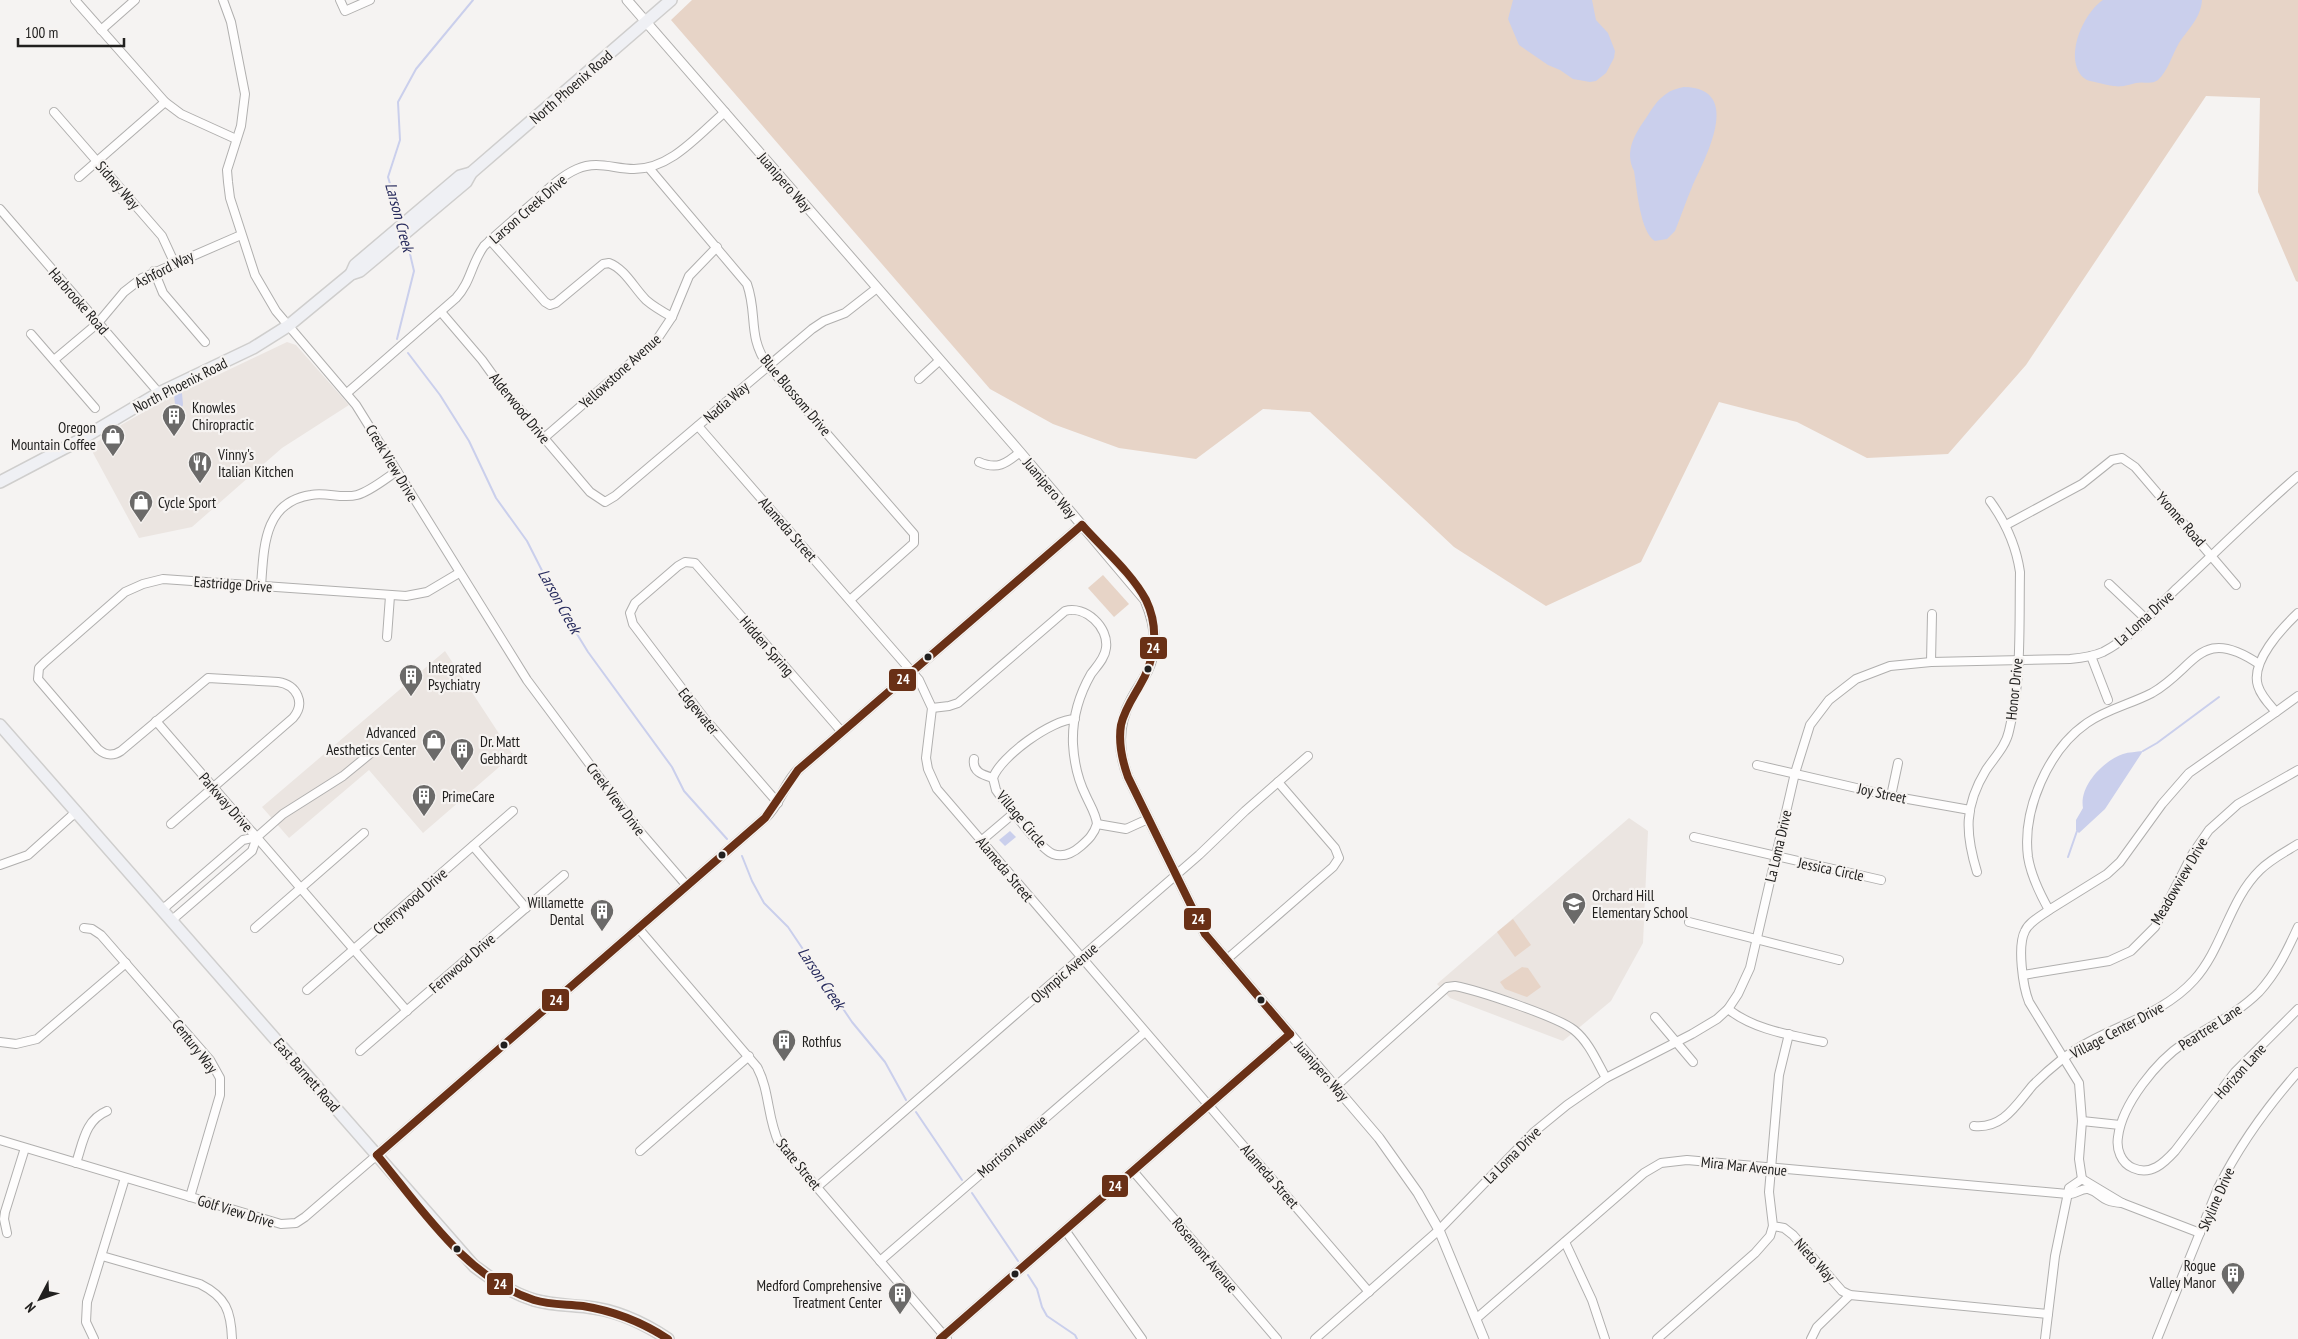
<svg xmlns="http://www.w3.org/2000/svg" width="2298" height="1339" viewBox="0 0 2298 1339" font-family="'PT Sans Narrow',sans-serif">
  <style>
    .built { fill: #ebe5e1 }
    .green { fill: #e7d4c7 }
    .water { fill: #cacfec }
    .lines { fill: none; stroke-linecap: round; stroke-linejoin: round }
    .stream { stroke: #cacfec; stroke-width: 2 }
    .canal { stroke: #cacfec; stroke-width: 8 }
    .minor-casing { stroke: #b0afae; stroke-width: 10 }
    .tertiary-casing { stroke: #b0afae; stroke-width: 11 }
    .primary-casing { stroke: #cfcecd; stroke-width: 14 }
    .minor { stroke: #fefdfd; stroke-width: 8 }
    .tertiary { stroke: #fefdfd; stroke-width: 9 }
    .primary { stroke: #eff0f4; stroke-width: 11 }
    .bus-1-casing { stroke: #f6f3f1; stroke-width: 11 }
    .bus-1 { stroke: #693016; stroke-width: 8 }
    .bus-dot { fill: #21201f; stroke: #f6f3f1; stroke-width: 2 }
    .labels { text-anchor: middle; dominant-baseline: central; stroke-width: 4.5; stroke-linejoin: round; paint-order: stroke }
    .street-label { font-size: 15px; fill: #21201f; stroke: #f6f3f1 }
    .poi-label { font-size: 15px; fill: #21201f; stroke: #f6f3f1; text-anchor: start }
    .water-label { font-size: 16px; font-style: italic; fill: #282c5e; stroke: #f6f3f1 }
    .line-badge { stroke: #f6f3f1; stroke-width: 2 }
    .badge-label { font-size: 14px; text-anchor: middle; font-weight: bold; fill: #fff }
  </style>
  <rect width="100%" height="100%" fill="#f5f3f2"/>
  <g class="built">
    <path d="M287,342l9,3 53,60 -67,43 -90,79 -53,11 -46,-85 1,-9 27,-19 44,-25z"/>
    <path d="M445,651l68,104 -90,78 -54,-63 -80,68 -27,-31z"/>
    <path d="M1629,818l19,13 -5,112 -32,58 -48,40 -113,-43 -13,-14z"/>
  </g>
  <g class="green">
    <path d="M692,0h1606v282l-2,-1 -38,-89 2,-94 -54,-2 -180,269 -78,89 -81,4 -70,-36 -78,-20 -78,160 -95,44 -92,-59 -144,-135 -47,-3 -67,50 -77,-11 -66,-24 -63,-35 -319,-369z"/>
    <path d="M1103,575l26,29 -15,13 -26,-29z"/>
    <path d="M1513,919l18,26 -16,12 -18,-25z"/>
    <path d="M1522,967l6,1 13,19 -14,10 -22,-8 -5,-7z"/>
  </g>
  <g class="water">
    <path d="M1513,0h79l4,20 12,13 7,18 -1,7 -8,15 -10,8 -6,1 -17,-3 -13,-9 -12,-5 -29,-20 -11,-26z"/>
    <path d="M2103,0h99c-1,18 -14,29 -23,43 -7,12 -11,28 -21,37 -7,5 -14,1 -22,3 -17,5 -20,4 -37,0 -6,-2 -10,-1 -15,-5 -21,-19 -1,-65 19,-78z"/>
    <path d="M1684,87c61,1 20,73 8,100 -6,14 -11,29 -17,44l-8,8 -12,2c-15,-9 -18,-52 -21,-70 -10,-20 1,-37 12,-53 6,-9 11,-18 20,-24 5,-4 12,-6 18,-7z"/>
    <path d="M2143,751l-38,58 -26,24 -3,-3v-10l7,-12c-4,-22 20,-47 40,-54 6,-2 13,-2 20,-3z"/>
    <path d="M1010,831l6,6 -11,9 -6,-6z"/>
  </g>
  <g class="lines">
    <g class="stream">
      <path d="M401,221l-13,-44 12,-37 -2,-38 18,-33 57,-69"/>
      <path d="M397,339l17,-68 -8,-34"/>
      <path d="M408,353l32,42 29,46 27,57 31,43 34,67 27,44 84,115 12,24 43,48"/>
      <path d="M2143,751l14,-8 62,-46"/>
      <path d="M742,856l10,25 12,22 24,24 64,95 33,40 21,38"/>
      <path d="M2068,857l9,-26"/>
      <path d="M916,1112l46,68"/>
      <path d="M972,1193l46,68"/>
      <path d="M1028,1275l9,14 5,18 5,9 28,19 2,4"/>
    </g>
    <path class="canal" d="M178,394l1,10"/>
    <g class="minor-casing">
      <g id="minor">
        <path d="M75,0l90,102 16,12 55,25"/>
        <path d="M223,0l8,22 14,72 -4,32 -14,44 1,12 2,16 25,77 21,36 80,94 171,275 110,148 50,58"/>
        <path d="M340,0l5,11 25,-11"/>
        <path d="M101,30l34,-30"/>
        <path d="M54,112l108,124 12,26"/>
        <path d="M649,168l98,116c11,31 0,52 21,82l146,168v9l-64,57"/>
        <path d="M79,177l86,-75"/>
        <path d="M0,209l159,184"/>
        <path d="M490,240l55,62 5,3 6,-2 47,-39 6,-1c16,6 25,25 37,37 8,7 17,12 26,17"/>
        <path d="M154,271l9,22 42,49"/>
        <path d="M441,312l41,48 23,32 85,100 15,10 10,-6 197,-167 12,-8 21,-8 32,-25"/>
        <path d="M31,334l64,74"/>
        <path d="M54,360l44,-37 26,-31 18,-14 99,-43"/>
        <path d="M919,379l21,-19"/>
        <path d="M347,393l109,-95c15,-16 15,-34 28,-52 16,-15 34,-30 51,-45 13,-12 26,-25 42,-32 20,-9 37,0 57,0 37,0 64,-34 91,-57"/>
        <path d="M698,426l221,254 13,28 -6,50 2,11 9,20 432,503"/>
        <path d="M544,438l112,-97 16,-24 17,-41 28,-29"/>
        <path d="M979,462c18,8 27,2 41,-10"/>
        <path d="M2006,525l76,-41 30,-24 10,-2 13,9 101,118"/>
        <path d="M2109,584l37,35"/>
        <path d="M261,586c3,-38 2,-84 50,-91 15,-3 31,4 46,0 14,-4 28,-16 40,-24"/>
        <path d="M2298,613c-16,15 -48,49 -40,73 3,10 11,18 18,26l22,-16"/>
        <path d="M387,637l3,-41"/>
        <path d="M2091,656l17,44"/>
        <path d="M1931,662l1,-48"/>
        <path d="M2259,664c-59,-40 -63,4 -107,29 -21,11 -45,16 -65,30 -39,27 -65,87 -59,134 3,19 12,37 21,53l58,-36 13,-12 42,-58 27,-31 87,-61"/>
        <path d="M932,708l17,-2 9,-3 107,-92c20,-6 44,16 41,37 -1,10 -9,18 -15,26 -12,21 -19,46 -18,70 1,18 5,36 13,52 4,9 10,18 11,28 -3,10 -8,15 -16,22 -8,7 -17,12 -28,8 -13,-5 -41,-44 -52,-57l-5,-7 -3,-12c7,-21 59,-59 82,-59"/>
        <path d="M156,721l251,290"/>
        <path d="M974,759c-2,13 9,16 19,19"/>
        <path d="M1757,765l134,31 79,14"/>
        <path d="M1891,796l7,-33"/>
        <path d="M778,803l-73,-84 -72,-95 -3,-11 5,-10 43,-37 7,-4 10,1 147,169"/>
        <path d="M171,824l122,-106c13,-15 4,-33 -15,-36l-70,-4 -87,73c-9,6 -16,4 -23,-2l-60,-70 1,-11 6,-6 80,-70 18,-8 20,-5 243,17 21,-4 32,-19"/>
        <path d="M1097,824l29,5 22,-10"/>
        <path d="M1694,837l187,43"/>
        <path d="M981,841l33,-28"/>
        <path d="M473,846l53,62"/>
        <path d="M0,865l28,-10 49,-44"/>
        <path d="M1977,872c-12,-39 -13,-66 9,-102 8,-12 20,-24 23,-39 13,-51 10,-107 11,-159 -4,-27 -14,-49 -30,-71"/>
        <path d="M163,909l80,-69 14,-3"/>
        <path d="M2049,910c-8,6 -20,12 -24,21 -8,15 -2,56 4,71l50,81 3,38 -3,38 3,20"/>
        <path d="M172,920l80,-69 5,-14 26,-23 60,-38 28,-23"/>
        <path d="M1689,922l150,38"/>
        <path d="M2298,927c-11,24 -21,45 -39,65 -22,22 -49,34 -75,51 -27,18 -62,61 -66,94 -2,12 3,26 15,31 18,8 31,-5 42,-17l60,-79 63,-63"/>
        <path d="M84,928l8,1 9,6 109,125 10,18v17l-30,102"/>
        <path d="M255,928l109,-95"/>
        <path d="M639,929l118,138c13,24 10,51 22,76l168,196"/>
        <path d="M1226,960l107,-93 6,-9 -4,-10 -57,-66"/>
        <path d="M2023,975l86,-14 22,-10 24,-24 38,-74 16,-23 29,-26 60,-34"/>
        <path d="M307,990l206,-179"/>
        <path d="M1728,1009c26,21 63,26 95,33"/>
        <path d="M1655,1017l38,45"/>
        <path d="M1789,1034l-10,41 -10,117 4,34 11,2 9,7 49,56 8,4 198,19"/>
        <path d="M0,1042l16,2 21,-5 89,-76"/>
        <path d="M360,1051l204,-176"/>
        <path d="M1335,1087l103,-92 9,-8 8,-1c22,4 103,31 119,44 15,12 23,32 32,48"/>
        <path d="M2082,1121l38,4"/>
        <path d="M1974,1126c29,3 42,-21 59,-41 9,-9 18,-17 28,-25 41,-33 97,-40 133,-80 29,-32 35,-80 66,-110 11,-11 25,-18 38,-26"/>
        <path d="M0,1140l281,84 15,-1 9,-6 72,-62"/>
        <path d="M640,1151l109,-95"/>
        <path d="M76,1163c7,-20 9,-43 31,-52"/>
        <path d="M1133,1171l144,168"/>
        <path d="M817,1187l382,-332 46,-44 63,-55"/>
        <path d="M1065,1230l77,109"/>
        <path d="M7,1233l-3,-14 1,-7 20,-64"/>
        <path d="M1565,1242l27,58 13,39"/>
        <path d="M102,1256l98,28c26,13 31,27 32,55"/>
        <path d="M880,1261l265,-229"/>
        <path d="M1477,1318l167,-145 17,-10 26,-3 381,34c7,1 13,-6 20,-5 14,4 12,13 34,14"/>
        <path d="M94,1339l-8,-17 1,-20 38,-124"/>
        <path d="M1315,1339l124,-109 95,-98 33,-27 39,-27 86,-44 25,-15 11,-10 10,-15 12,-26 45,-195 15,-48 19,-25 27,-21 34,-13 41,-4 139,-3c11,-1 22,-2 33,-7 28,-14 50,-40 72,-62 41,-38 81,-78 123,-114"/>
        <path d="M1657,1339l98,-86 15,-17 3,-10"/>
        <path d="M1811,1339l6,-12 33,-32"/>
        <path d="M2045,1339l10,-83 14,-68 13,-9 40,24 78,30"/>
        <path d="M2157,1339l61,-151c21,-42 49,-81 80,-116"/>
      </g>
    </g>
    <g class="tertiary-casing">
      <g id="tertiary">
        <path d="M627,0l393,452 125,148c8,19 13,39 7,59 -4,16 -14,27 -21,41 -14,25 -13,51 -3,77l77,157 174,204 39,55 21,37 45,109"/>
        <path d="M377,1155l388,-337c15,-14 19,-34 33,-48l284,-245"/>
        <path d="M940,1339l350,-305"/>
      </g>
    </g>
    <g class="primary-casing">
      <g id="primary">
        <path d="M351,274l4,-9 105,-89 11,-3"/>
        <path d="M0,482l78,-41 81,-48 94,-45 35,-22 63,-52 9,-3 106,-89 5,-9 200,-173"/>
        <path d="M0,725l474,541c19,14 37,27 60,34 17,5 35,5 53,7 29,3 57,16 81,32"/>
      </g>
    </g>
    <use href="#minor" class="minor"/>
    <use href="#tertiary" class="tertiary"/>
    <use href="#primary" class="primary"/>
    <g class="bus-1-casing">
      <g id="bus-1">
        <path d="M1082,525c21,24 49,47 64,75 14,29 9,61 -7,87 -7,12 -15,24 -18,38 -3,18 1,35 7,52l77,157 85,100"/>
        <path d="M377,1155l388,-337 33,-48 284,-245"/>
        <path d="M377,1155c44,53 89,123 157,145 16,5 33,4 49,6 31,5 59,16 85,33"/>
        <path d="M940,1339l350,-305"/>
      </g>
    </g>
    <use href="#bus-1" class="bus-1"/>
  </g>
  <defs>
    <g id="building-pin" transform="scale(1.25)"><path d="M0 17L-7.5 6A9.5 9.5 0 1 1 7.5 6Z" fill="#6b6a69" stroke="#f6f3f1"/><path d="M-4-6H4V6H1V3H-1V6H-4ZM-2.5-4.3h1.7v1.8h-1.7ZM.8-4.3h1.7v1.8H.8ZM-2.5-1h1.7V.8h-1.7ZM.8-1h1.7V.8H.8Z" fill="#fff"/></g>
    <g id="shop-pin" transform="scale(1.25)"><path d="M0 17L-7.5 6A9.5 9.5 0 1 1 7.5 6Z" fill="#6b6a69" stroke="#f6f3f1"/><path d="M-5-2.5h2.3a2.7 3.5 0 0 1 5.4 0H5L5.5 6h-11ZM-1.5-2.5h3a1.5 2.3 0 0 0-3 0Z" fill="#fff"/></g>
    <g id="restaurant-pin" transform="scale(1.25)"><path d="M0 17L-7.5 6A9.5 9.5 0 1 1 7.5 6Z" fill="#6b6a69" stroke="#f6f3f1"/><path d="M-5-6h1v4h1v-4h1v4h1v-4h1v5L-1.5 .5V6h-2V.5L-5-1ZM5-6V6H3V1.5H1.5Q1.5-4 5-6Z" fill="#fff"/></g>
    <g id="school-pin" transform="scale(1.25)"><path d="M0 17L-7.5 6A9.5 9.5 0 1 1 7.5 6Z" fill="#6b6a69" stroke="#f6f3f1"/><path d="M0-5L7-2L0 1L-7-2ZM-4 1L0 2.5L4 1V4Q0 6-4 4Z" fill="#fff"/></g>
  </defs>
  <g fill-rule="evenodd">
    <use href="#building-pin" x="174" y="416"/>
    <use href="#shop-pin" x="113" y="436"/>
    <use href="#restaurant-pin" x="200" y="463"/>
    <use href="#shop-pin" x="141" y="502"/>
    <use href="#building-pin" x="411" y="676"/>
    <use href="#shop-pin" x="434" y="741"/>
    <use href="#building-pin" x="462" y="750"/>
    <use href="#building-pin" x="424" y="796"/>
    <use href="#school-pin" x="1574" y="904"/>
    <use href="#building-pin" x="602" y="911"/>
    <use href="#building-pin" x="784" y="1041"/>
    <use href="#building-pin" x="2233" y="1274"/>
    <use href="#building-pin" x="900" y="1294"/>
  </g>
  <g class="bus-dot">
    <circle cx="928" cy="657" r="4.5"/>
    <circle cx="1148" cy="669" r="4.5"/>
    <circle cx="722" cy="855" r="4.5"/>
    <circle cx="1261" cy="1000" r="4.5"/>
    <circle cx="504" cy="1045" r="4.5"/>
    <circle cx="457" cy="1249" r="4.5"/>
    <circle cx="1015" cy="1274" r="4.5"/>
  </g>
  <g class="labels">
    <g class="street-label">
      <text transform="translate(571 87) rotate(-41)">North Phoenix Road</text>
      <text transform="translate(785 182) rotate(49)">Juanipero Way</text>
      <text transform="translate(118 185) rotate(49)">Sidney Way</text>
      <text transform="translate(528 209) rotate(-41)">Larson Creek Drive</text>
      <text transform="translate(164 269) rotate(-27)">Ashford Way</text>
      <text transform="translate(79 301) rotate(49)">Harbrooke Road</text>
      <text transform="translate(620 371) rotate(-42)">Yellowstone Avenue</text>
      <text transform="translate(180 385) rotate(-27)">North Phoenix Road</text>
      <text transform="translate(796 395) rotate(50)">Blue Blossom Drive</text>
      <text transform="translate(726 402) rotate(-41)">Nadia Way</text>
      <text transform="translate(520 408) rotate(51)">Alderwood Drive</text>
      <text transform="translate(392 463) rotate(59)">Creek View Drive</text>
      <text transform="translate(1050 488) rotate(50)">Juanipero Way</text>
      <text transform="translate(2181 519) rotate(49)">Yvonne Road</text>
      <text transform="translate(788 529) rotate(49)">Alameda Street</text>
      <text transform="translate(233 584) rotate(4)">Eastridge Drive</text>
      <text transform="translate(2144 618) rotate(-42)">La Loma Drive</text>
      <text transform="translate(767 646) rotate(49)">Hidden Spring</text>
      <text transform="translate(2014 689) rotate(-84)">Honor Drive</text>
      <text transform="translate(699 711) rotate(51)">Edgewater</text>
      <text transform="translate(1882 793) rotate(12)">Joy Street</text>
      <text transform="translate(616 799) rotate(53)">Creek View Drive</text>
      <text transform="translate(226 802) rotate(49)">Parkway Drive</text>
      <text transform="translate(1022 819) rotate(50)">Village Circle</text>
      <text transform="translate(1778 846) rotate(-77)">La Loma Drive</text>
      <text transform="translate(1005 869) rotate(50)">Alameda Street</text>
      <text transform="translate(1831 869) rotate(12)">Jessica Circle</text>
      <text transform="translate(2179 881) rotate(-60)">Meadowview Drive</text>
      <text transform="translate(410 901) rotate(-41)">Cherrywood Drive</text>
      <text transform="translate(462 963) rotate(-41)">Fernwood Drive</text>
      <text transform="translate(1064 973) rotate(-41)">Olympic Avenue</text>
      <text transform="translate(2210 1027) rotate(-33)">Peartree Lane</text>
      <text transform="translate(2117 1030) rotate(-28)">Village Center Drive</text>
      <text transform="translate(195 1046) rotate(52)">Century Way</text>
      <text transform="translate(1322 1071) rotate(49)">Juanipero Way</text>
      <text transform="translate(2240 1071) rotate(-48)">Horizon Lane</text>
      <text transform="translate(307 1075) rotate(49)">East Barnett Road</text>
      <text transform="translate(1012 1146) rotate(-41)">Morrison Avenue</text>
      <text transform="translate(1512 1155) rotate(-45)">La Loma Drive</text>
      <text transform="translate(799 1164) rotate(51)">State Street</text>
      <text transform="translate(1744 1166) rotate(6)">Mira Mar Avenue</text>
      <text transform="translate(1270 1176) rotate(49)">Alameda Street</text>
      <text transform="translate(2216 1199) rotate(-66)">Skyline Drive</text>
      <text transform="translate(236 1211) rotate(17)">Golf View Drive</text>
      <text transform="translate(1205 1255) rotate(50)">Rosemont Avenue</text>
      <text transform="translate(1815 1260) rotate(48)">Nieto Way</text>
    </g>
    <g class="poi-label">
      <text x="192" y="407">Knowles<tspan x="192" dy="17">Chiropractic</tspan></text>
      <text x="96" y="427" text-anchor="end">Oregon<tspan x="96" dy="17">Mountain Coffee</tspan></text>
      <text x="218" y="454">Vinny's<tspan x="218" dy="17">Italian Kitchen</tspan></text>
      <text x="158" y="502">Cycle Sport</text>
      <text x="428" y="667">Integrated<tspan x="428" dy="17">Psychiatry</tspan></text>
      <text x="416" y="732" text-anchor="end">Advanced<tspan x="416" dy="17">Aesthetics Center</tspan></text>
      <text x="480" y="741">Dr. Matt<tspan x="480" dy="17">Gebhardt</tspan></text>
      <text x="442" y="796">PrimeCare</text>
      <text x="1592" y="895">Orchard Hill<tspan x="1592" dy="17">Elementary School</tspan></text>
      <text x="584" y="902" text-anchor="end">Willamette<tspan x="584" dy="17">Dental</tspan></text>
      <text x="802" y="1041">Rothfus</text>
      <text x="2216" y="1265" text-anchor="end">Rogue<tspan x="2216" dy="17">Valley Manor</tspan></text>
      <text x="882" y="1285" text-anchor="end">Medford Comprehensive<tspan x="882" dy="17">Treatment Center</tspan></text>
    </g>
    <g class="water-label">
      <text transform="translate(400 217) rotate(75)">Larson Creek</text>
      <text transform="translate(560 601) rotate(61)">Larson Creek</text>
      <text transform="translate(822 978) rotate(56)">Larson Creek</text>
    </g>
  </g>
  <g class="line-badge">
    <rect x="1139" y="636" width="29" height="24" rx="5" fill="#693016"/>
    <rect x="888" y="668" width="29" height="24" rx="5" fill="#693016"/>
    <rect x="1183" y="907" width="29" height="24" rx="5" fill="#693016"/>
    <rect x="541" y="988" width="29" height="24" rx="5" fill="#693016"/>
    <rect x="1101" y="1174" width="28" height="24" rx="5" fill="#693016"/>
    <rect x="486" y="1272" width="28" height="24" rx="5" fill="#693016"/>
  </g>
  <g class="badge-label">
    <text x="1153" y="653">24</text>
    <text x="903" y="684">24</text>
    <text x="1198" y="924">24</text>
    <text x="556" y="1005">24</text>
    <text x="1115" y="1191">24</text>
    <text x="500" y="1289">24</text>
  </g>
  <g transform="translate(40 1299) rotate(229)" stroke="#f6f3f1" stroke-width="4" paint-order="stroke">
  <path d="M0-4L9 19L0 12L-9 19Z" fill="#21201f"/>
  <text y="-8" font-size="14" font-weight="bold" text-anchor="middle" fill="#21201f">N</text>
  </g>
  <path d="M18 38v8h106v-8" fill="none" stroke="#21201f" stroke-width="2.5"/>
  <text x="25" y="38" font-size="15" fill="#21201f" stroke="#f6f3f1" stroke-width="4" paint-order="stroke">100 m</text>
</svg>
